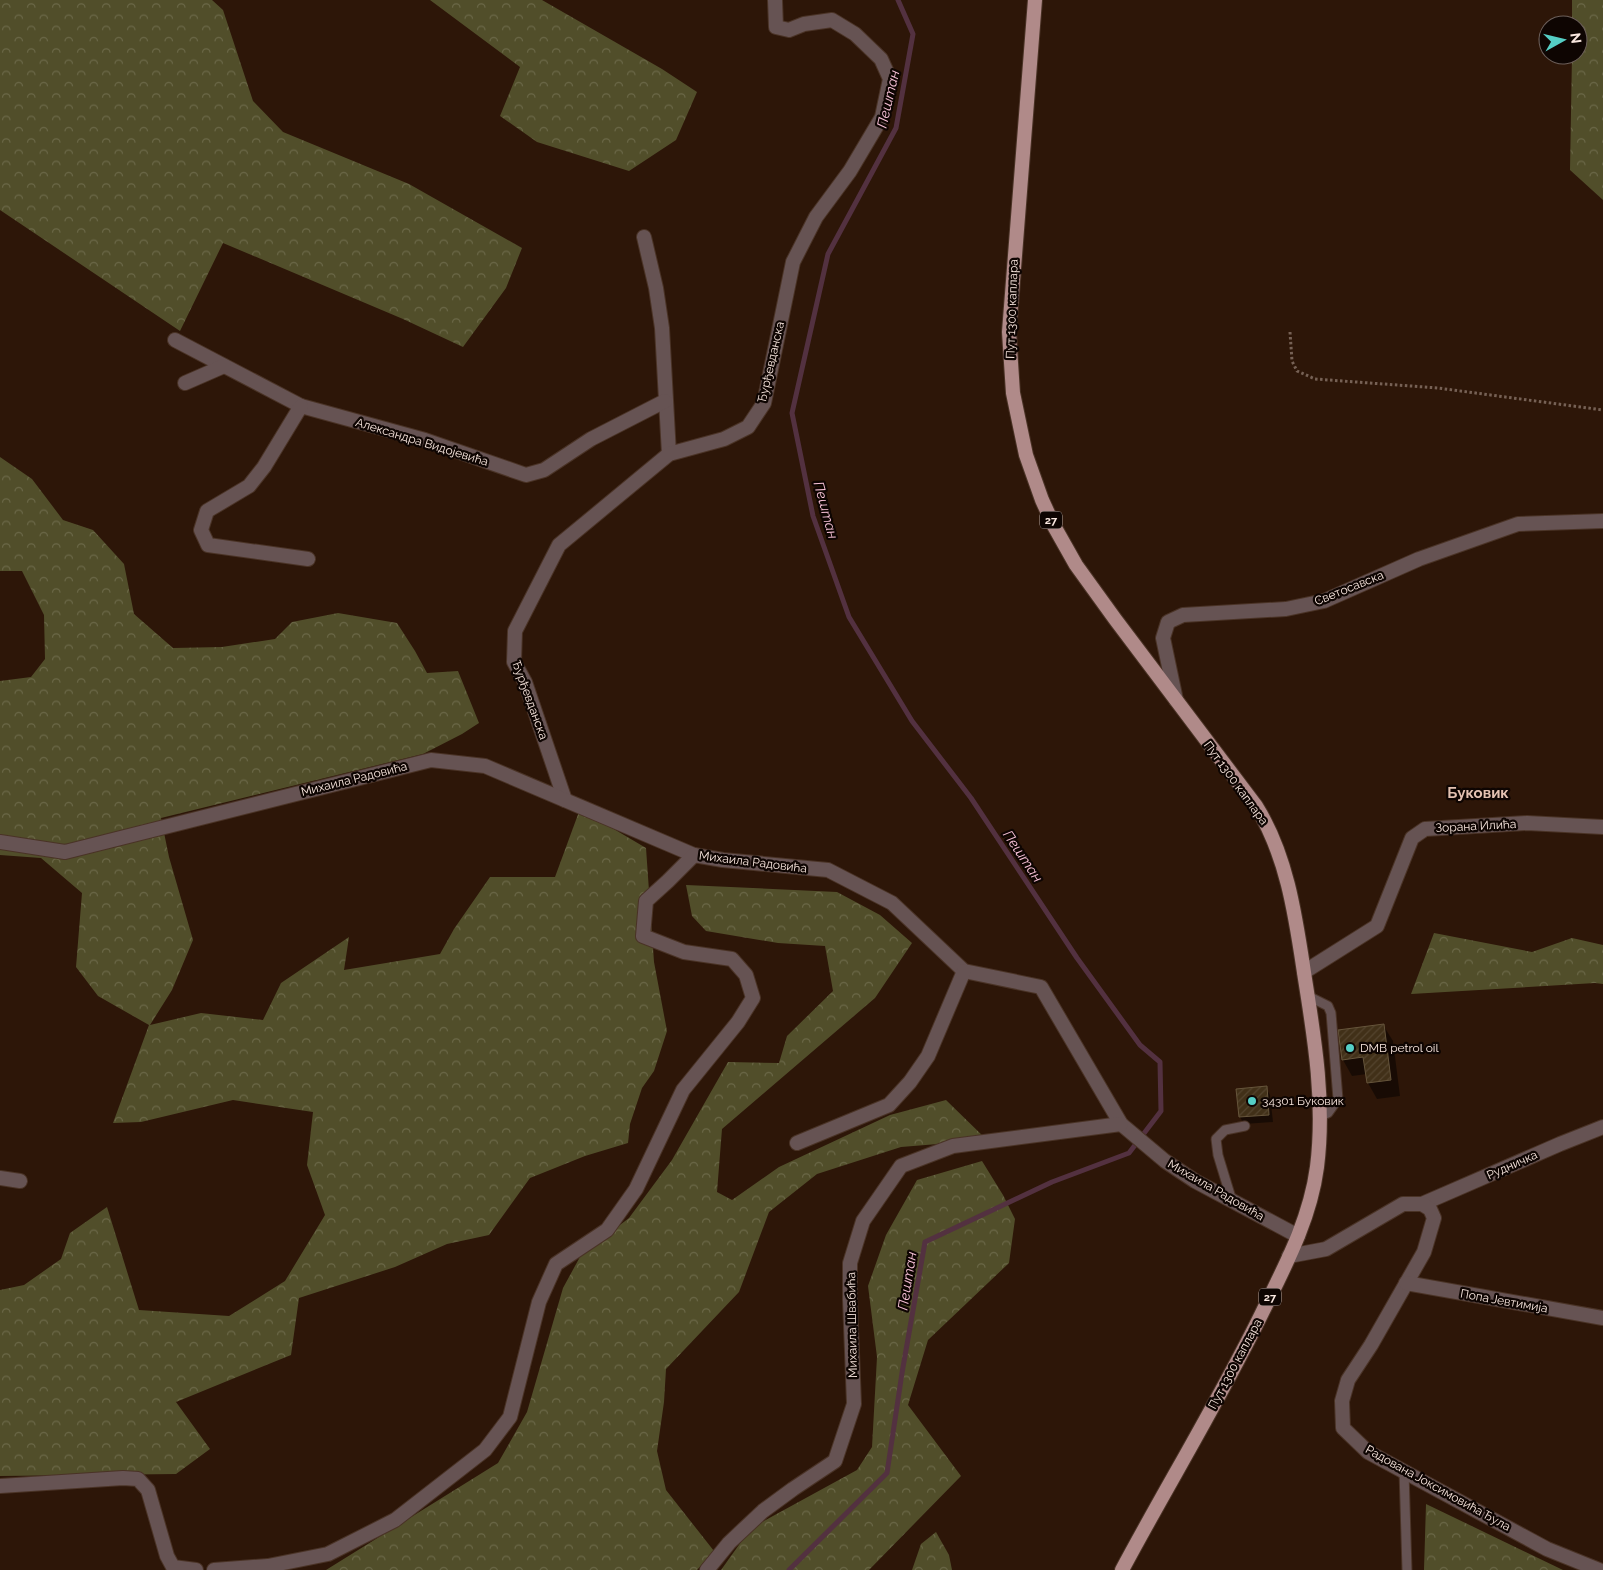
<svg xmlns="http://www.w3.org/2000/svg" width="1603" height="1570" viewBox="0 0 1603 1570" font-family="Raleway,sans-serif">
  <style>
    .forest { fill: url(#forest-crowns) }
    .shadow { fill: #0007 }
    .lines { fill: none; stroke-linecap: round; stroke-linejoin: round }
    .stream { stroke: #533140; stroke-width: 5 }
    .building { fill: url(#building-hatch); stroke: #66553b }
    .service-casing { stroke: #4a3326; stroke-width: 11 }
    .minor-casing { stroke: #4a3326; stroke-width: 16 }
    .primary-casing { stroke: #4a3326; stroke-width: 16 }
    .path { stroke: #766155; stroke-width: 3; stroke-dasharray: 2.5 2.5; stroke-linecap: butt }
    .service { stroke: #665353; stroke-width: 9 }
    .minor { stroke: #665353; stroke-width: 14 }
    .primary { stroke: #b08a89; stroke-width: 14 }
    .poi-dot { fill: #55cec5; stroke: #0e0502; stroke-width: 2 }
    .labels { text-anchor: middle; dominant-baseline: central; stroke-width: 4.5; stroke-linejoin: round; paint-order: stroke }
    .shield { fill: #0e0502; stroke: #b2a39d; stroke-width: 1 }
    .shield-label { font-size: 11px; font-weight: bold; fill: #f9e7df }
    .street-label { font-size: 12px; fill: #f9e7df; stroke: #0e0502 }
    .poi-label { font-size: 12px; fill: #f9e7df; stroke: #0e0502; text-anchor: start }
    .water-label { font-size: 14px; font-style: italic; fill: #f8c2d8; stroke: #0e0502 }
    .quarter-label { font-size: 15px; font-weight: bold; fill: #e3c1b1; stroke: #0e0502 }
  </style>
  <defs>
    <pattern id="forest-crowns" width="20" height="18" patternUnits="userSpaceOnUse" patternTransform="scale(1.25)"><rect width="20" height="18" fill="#514e2a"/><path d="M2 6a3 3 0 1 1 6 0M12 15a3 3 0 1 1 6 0" fill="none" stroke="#6b6848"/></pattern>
    <pattern id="building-hatch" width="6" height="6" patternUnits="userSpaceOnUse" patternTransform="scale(1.25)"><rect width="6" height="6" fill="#413018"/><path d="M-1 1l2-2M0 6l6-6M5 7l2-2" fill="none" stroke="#54442e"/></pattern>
  </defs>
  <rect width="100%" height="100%" fill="#2d1608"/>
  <g class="forest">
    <path d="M0,0h212l11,10 30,91 30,31 126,52 113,64 -16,40 -43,59 -60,-28 -180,-76 -43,88 -180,-121z"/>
    <path d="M430,0h112l120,69 35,23 -21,48 -47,31 -92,-29 -37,-26 20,-49z"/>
    <path d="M1572,0h31v200l-33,-30 2,-115h6v-30h-6z"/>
    <path d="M0,457l32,22 31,41 30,10 31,34 10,50 39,34 49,-1 53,-8 17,-17 46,-9 59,10 18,28 12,22 31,-2 21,52 -17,11 -39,20 -262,64 8,39 24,83 -21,50 -22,35 51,-12 62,7 18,-37 68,-46 -5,33 96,-16 14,-25 36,-52h65l25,-68 66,39 8,114 13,69 -13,40 -12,17 -12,36 -2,19 -43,13 -55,22 -41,57 -42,9 -52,23 -96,31 -8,57 -115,47 34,47 -34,25 -176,2v-186l24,-5 37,-26 9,-26 37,-26 32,103 90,6 56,-35 40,-66 -18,-50 6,-53 -80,-12 -92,22 -28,1 36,-98 -51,-29 -22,-29 6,-74 -41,-35 -41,-3v-174l31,-4 14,-18 -1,-44 -22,-44h-22z"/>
    <path d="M686,885l151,7 43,23 32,28 -37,55 -153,131 -5,63 15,8 47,-33 111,-52 56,-15 41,40 -86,7 -84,27 -48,38 -30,80 -73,77 -2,33 -7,49 9,39 48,61 -17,19h-371l172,-107 29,-51 36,-124 18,-33 48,-37 43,-58 56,-98 51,1 8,-27 46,-45 -8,-45 -47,-3 -72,-12 -14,-15z"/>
    <path d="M1434,933l98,19 40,-14 31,7v39l-8,-1 -184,11z"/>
    <path d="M982,1161l21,34 12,24 -6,44 -81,77 -20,65 53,71 -92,94h-148l30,-42 106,-58 15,-23 5,-90 -9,-71 18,-51 31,-55z"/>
    <path d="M1426,1504l137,66h-139z"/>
    <path d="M936,1532l13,23 3,15h-40l9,-26z"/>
  </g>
  <g class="shadow">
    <path d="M1383,1025l10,16 7,55 -23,3 -9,-16 -1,-9 -15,2 -9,-16z"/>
    <path d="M1266,1088l4,7 3,27 -29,2 -4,-7z"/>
  </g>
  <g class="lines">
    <path class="stream" d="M789,1570l98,-97 15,-100 23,-131 127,-60 77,-29 32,-42 -1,-49 -20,-17 -63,-87 -106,-160 -59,-77 -63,-104 -36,-101 -21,-103 36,-159 68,-126 17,-94 -15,-34"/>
  </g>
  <g class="building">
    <path d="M1384,1024l7,56 -24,3 -4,-26 -21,3 -4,-30z"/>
    <path d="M1267,1086l2,29 -30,2 -3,-28z"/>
  </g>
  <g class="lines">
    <g class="service-casing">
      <g id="service">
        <path d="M1308,996l20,10 3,7 7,86 -10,14 -9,4"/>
        <path d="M1232,1201l-14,-46 -2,-16 9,-9 20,-4"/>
        <path d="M1404,1471l3,99"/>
      </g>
    </g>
    <g class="minor-casing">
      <g id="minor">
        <path d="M644,237l12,51 6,40 7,126"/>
        <path d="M175,340l126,66 124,34 101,35 18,-5 47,-31 74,-38"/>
        <path d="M185,383l39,-17"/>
        <path d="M301,406l-37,61 -15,19 -42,25 -6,19 7,15 100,14"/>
        <path d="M1176,700l-13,-62 5,-16 15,-7 103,-6 38,-8 95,-42 99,-35 85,-3"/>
        <path d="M565,800l-40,-118 -11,-20 1,-31 44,-86 110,-91 55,-15 24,-12 16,-24 29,-141 23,-45 34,-46 32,-54 8,-38 -9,-20 -26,-25 -23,-14 -28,4 -15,6 -13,-3 -1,-27"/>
        <path d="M0,842l65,10 366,-92 54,6 209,89 29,5 105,10 64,33 72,68 77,16 80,137 44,37 30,20 103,55"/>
        <path d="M1304,972l73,-46 35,-88 13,-9 102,-6 76,4"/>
        <path d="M797,1143l92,-38 21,-23 18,-26 36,-85"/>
        <path d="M0,1178l20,3"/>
        <path d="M1422,1204l138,-60 43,-17"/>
        <path d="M1289,1256l37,-7 77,-45h19l8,5 4,9 -10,34 -53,93 -23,35 -6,21 1,27 25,24 179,97 52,21"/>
        <path d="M1406,1283l197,35"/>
        <path d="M0,1486l123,-8 15,1 10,11 19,66 6,11 23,3"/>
        <path d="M214,1570l54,-4 60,-12 67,-34 90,-70 25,-33 29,-115 17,-38 51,-34 29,-41 47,-99 55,-68 15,-24 -7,-23 -14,-16 -48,-7 -41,-16 3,-35 22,-20 26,-26"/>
        <path d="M707,1570l22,-27 34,-32 30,-22 42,-28 19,-57 -4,-104v-37l13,-42 38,-55 52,-20 168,-22"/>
      </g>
    </g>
    <g class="primary-casing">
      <path id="primary" d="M1035,0l-26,332 4,61 13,62 16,45 12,26 22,39 39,54 141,187c32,51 40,114 49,173 10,62 20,125 12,188 -7,53 -32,99 -55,146 -43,88 -94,171 -140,257"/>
    </g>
    <path class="path" d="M1290,332l2,29 5,10 18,8 123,9 165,22"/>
    <use href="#service" class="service"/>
    <use href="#minor" class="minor"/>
    <use href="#primary" class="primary"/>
  </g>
  <g class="poi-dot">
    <circle cx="1350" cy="1048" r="5"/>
    <circle cx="1252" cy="1101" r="5"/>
  </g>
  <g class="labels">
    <g class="shield">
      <rect x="1040" y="511.5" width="22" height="17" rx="4"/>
      <rect x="1259" y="1288.5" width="22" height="17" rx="4"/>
    </g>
    <g class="shield-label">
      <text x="1051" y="520">27</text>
      <text x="1270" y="1297">27</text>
    </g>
    <g class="street-label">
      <text transform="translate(1012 309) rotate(-88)">Пут 1300 каплара</text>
      <text transform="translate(771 362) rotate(-77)">Ђурђевданска</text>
      <text transform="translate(422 442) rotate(17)">Александра Видојевића</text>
      <text transform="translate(1349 588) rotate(-22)">Светосавска</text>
      <text transform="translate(530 700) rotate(70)">Ђурђевданска</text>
      <text transform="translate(354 779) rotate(-14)">Михаила Радовића</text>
      <text transform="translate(1236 783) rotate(54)">Пут 1300 каплара</text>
      <text transform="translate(1476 826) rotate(-3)">Зорана Илића</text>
      <text transform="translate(753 862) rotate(7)">Михаила Радовића</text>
      <text transform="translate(1512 1165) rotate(-24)">Рудничка</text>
      <text transform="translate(1216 1190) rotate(30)">Михаила Радовића</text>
      <text transform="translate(1504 1301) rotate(10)">Попа Јевтимија</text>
      <text transform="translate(852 1325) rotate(-91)">Михаила Швабића</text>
      <text transform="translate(1235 1364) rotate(-62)">Пут 1300 каплара</text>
      <text transform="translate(1438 1488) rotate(29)">Радована Јоксимовића Ђула</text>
    </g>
    <g class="poi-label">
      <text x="1360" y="1048">DMB petrol oil</text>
      <text x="1262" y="1101">34301 Буковик</text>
    </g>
    <g class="water-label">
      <text transform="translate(888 99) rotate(-77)">Пештан</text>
      <text transform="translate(826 510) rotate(75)">Пештан</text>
      <text transform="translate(1023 856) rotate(56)">Пештан</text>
      <text transform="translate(907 1281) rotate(-81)">Пештан</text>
    </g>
    <g class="quarter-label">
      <text x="1478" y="793">Буковик</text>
    </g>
  </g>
  <g transform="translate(1563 40) rotate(82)"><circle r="24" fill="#0e0502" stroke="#6c5f5a"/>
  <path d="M0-4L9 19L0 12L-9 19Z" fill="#55cec5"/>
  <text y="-8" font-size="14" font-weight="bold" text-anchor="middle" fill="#f9e7df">N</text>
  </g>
</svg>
